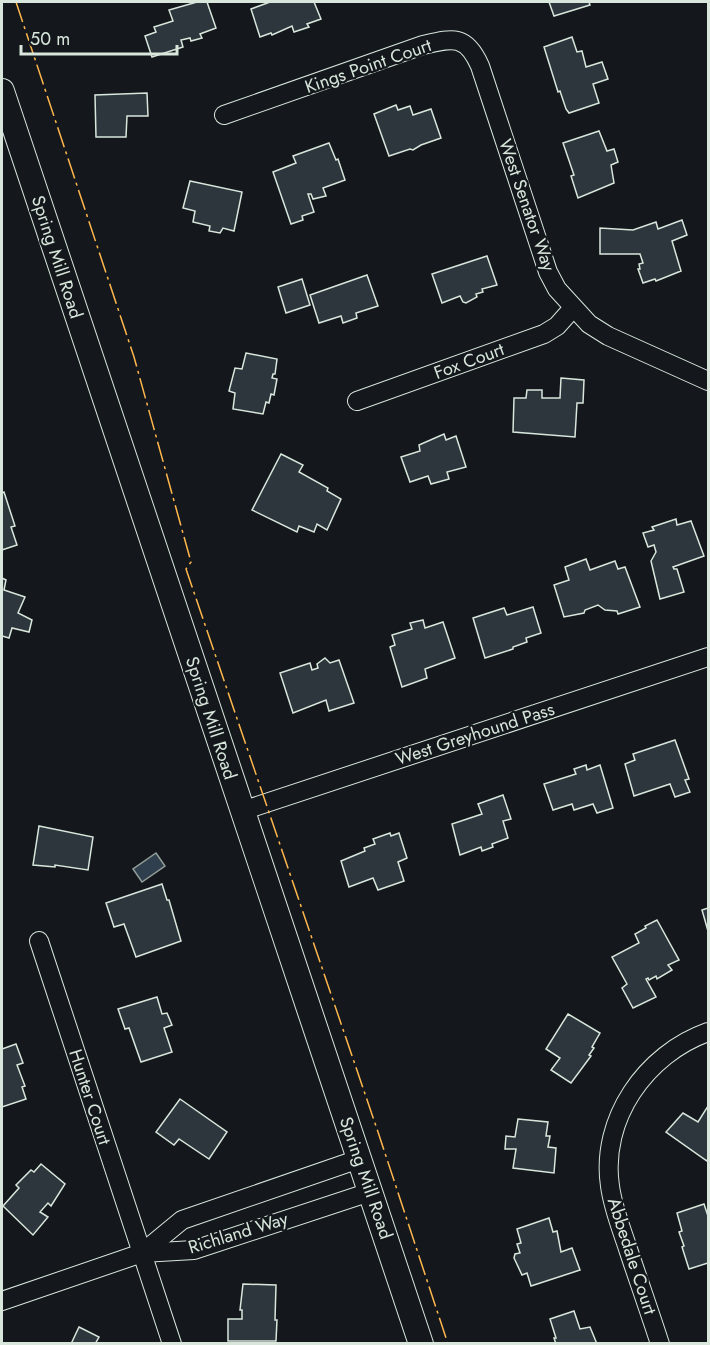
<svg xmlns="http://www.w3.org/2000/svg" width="710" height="1345" viewBox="0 0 710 1345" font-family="Jost,sans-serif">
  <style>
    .water { fill: #2f3f4d; stroke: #939e99; stroke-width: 1.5 }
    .building { fill: #2c363c; stroke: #d8e6dc; stroke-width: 1.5 }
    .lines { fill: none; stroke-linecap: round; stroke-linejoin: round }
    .minor-casing { stroke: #d8e6dc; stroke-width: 20 }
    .tertiary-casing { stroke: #d8e6dc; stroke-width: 26 }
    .minor { stroke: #14181c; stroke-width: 18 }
    .tertiary { stroke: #14181c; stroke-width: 24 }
    .power { stroke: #ffb74d; stroke-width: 1.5; stroke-dasharray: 21 4.5 3 4.5; stroke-linecap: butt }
    .labels { text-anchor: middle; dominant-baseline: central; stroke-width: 4.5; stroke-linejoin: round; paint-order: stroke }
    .street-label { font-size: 18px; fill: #d8e6dc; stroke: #14181c }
  </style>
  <rect width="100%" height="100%" fill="#14181c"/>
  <path class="water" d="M156,853l9,13 -23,16 -9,-13z"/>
  <g class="building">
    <path d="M197,2h10l9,26 -16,6 2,4 -11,3 -1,-3 -9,2 2,7 -31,10 -7,-21 11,-4 -2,-5 19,-6 -4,-11z"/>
    <path d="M270,2h44l7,17 -14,5 2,3 -15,5 -2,-6 -20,9 -1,-2 -11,4 -9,-28z"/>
    <path d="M549,2h40l1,3 -36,11z"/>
    <path d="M572,37l5,15 5,-1 4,16 16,-5 6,17 -15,5 6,19 -30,10 -3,-4 -6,-18 -2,1 -14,-45z"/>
    <path d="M147,93l1,23h-21l-1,21h-30l-1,-42z"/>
    <path d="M396,105l2,5 12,-4 3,9 18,-6 10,29 -20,7 -8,5 -3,-1 -21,7 -15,-42z"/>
    <path d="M599,131l8,20 7,-2 4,13 -7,3 3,18 -36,15 -7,-22 3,-1 -11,-32z"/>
    <path d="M329,143l7,17 2,-1 7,21 -22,8 3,8 -13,3 -2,-5h-3l6,18 -12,4 1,4 -12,4 -18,-52 23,-9 -3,-7z"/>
    <path d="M190,181l52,11 -8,39 -11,-3 -3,5 -11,-2 1,-5 -17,-4 2,-11 -12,-3z"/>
    <path d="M682,220l5,15 -15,6 9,30 -25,10 -1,-2 -12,4 -5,-14h2l-1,-5 4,-1 -3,-9h-40v-26l33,2 23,-8 2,7z"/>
    <path d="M487,256l10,29 -15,4 1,3 -7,2 1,3 -11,6 -3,-1 -3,-6 -18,7 -10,-29z"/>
    <path d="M367,275l11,31 -22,7 1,5 -14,5 -2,-7 -22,7 -9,-28z"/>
    <path d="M302,279l8,26 -24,8 -8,-26z"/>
    <path d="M246,353l31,6 -2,15h-2l-1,4 5,1 -3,16 -3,-1 -2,9 -3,-1 -3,12 -30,-5 2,-16 -6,-2 6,-23 7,1z"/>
    <path d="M561,378l23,2 -1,23h-6l-2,34 -62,-5 1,-34h12l1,-8h15v8h18z"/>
    <path d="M444,434l2,6 10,-4 10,31 -19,5 2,7 -18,5 -3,-8 -18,6 -9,-25 19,-6 -1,-6z"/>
    <path d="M281,454l22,11 -4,7 29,16 -1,3 14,8 -14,31 -10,-6 -3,8 -15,-6 -2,6 -45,-22z"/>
    <path d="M4,492l11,34 -4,1 6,18 -15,5v-57z"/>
    <path d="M676,519l1,6 14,-4 13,35 -31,11 1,2h3l7,23 -24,7 -9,-38 5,-9 -2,-7 -6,2 -5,-14 11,-3 -2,-3z"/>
    <path d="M586,559l4,11 25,-9 3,8 7,-2 15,40 -22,7 -1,-3 -12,-1 -7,-5 -13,5 -1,3 -20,4 -10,-32 15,-5 -4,-13z"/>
    <path d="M2,578l4,2 -2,10 21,7 -7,16 14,7 -3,12 -17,-4 -3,10 -7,-2z"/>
    <path d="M533,607l8,26 -15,5 1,4 -14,5v2l-28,9 -12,-40 31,-10 3,7z"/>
    <path d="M423,620l2,8 18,-6 12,36 -30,11 2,9 -25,9 -12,-40 5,-2 -3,-10 20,-6 -2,-6z"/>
    <path d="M325,658l5,5 9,-3 15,43 -25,8 -3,-11 -33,13 -13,-40 30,-10 2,7 6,-2 -1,-4z"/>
    <path d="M675,740l14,39 -4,1 5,12 -15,5 -5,-13 -36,12 -9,-32 10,-4 -2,-6z"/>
    <path d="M586,765l1,5 13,-5 13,43 -16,5 -4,-9 -19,6 -2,-6 -19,6 -9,-26 32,-10 -2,-5z"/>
    <path d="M503,795l8,24 -8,2 5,17 -16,6 1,3 -11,4 -1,-4 -21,8 -8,-31 30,-10 -4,-10z"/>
    <path d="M39,826l54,11 -5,33 -33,-5v2l-22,-2z"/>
    <path d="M390,833l1,3 8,-3 8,25 -9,4 6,19 -26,9 -5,-12 -24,9 -8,-26 24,-10 -1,-3 11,-4 -2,-5z"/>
    <path d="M162,884l5,16h2l12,41 -45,16 -12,-33 -10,3 -8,-24z"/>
    <path d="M708,908v23l-6,-21z"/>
    <path d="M657,920l22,40 -11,5 4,5 -15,9 -1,-3 -7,4 -1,-2 -2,1 10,18 -23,11 -11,-20 5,-4 -15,-27 27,-14 -4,-9 11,-6 -1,-2z"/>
    <path d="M157,997l5,17 5,-1 5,12 -8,3 8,24 -31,10 -12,-34 -4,1 -7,-20z"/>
    <path d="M568,1014l32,19 -8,14 2,1 -5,7 2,1 -20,27 -20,-13 9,-12 -14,-9z"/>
    <path d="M16,1044l7,19 -6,2 8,21 -3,1 4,12 -24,8v-58z"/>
    <path d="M180,1099l47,33 -18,27 -30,-20 -5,6 -18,-13z"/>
    <path d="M708,1106v52l-1,3 -41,-29 17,-19 15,9z"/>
    <path d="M518,1119l30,3 -2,14h4l-2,11 8,1 -2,25 -41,-5 3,-19h-11l1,-13 9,1z"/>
    <path d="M41,1164l24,20 -14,22 -3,-3 -8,9 8,5 -15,18 -30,-29 16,-18 -3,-3 15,-15 3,2z"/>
    <path d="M704,1204l4,12v47l-19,6 -7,-22 2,-1 -5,-14 3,-1 -5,-18z"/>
    <path d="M549,1218l4,14 4,-1 4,21 11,-4 8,22 -49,16 -4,-13 -5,2 -8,-17 1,-4 5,-1 -3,-9 4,-1 -4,-14z"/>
    <path d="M243,1284l33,1 -1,35h2l-1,21h-48v-22h14v-9h-2z"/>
    <path d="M574,1311l6,18 10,-2 7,17h-41l-2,-6h2l-6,-19z"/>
    <path d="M79,1327l20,10 -4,7h-24z"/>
  </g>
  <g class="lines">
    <g class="minor-casing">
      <g id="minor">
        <path d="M224,115l199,-70c30,-7 43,-11 57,21l68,206 9,17 32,35 19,12 100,45"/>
        <path d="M357,401l187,-67 13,-8 16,-18"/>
        <path d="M242,811l466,-154"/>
        <path d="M39,941l133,403"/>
        <path d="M142,1253l40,-33 177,-61"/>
        <path d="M2,1301l140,-48 52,-3 176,-58"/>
        <path d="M660,1344c-10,-31 -21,-62 -31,-92 -7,-22 -16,-43 -19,-66 -10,-67 36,-132 98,-154"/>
      </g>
    </g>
    <g class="tertiary-casing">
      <path id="tertiary" d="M2,91l419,1253"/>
    </g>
    <use href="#minor" class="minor"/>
    <use href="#tertiary" class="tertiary"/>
    <path class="power" d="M16,2l118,355 57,205 -5,7 192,563 70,212"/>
  </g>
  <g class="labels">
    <g class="street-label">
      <text transform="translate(368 66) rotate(-19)">Kings Point Court</text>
      <text transform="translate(527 205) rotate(71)">West Senator Way</text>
      <text transform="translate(57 257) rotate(72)">Spring Mill Road</text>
      <text transform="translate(469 361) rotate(-20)">Fox Court</text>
      <text transform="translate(211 718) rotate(72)">Spring Mill Road</text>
      <text transform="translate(475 734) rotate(-18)">West Greyhound Pass</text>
      <text transform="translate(90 1097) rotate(72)">Hunter Court</text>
      <text transform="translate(366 1178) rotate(71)">Spring Mill Road</text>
      <text transform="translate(238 1233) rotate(-17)">Richland Way</text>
      <text transform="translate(632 1256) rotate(72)">Abbedale Court</text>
    </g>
  </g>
  <rect width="710" height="1345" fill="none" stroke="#d8e6dc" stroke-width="6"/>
  <path d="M21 45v9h156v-9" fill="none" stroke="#d8e6dc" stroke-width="3"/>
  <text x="30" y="45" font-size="18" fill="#d8e6dc" stroke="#14181c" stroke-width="4.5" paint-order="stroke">50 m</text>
</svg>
